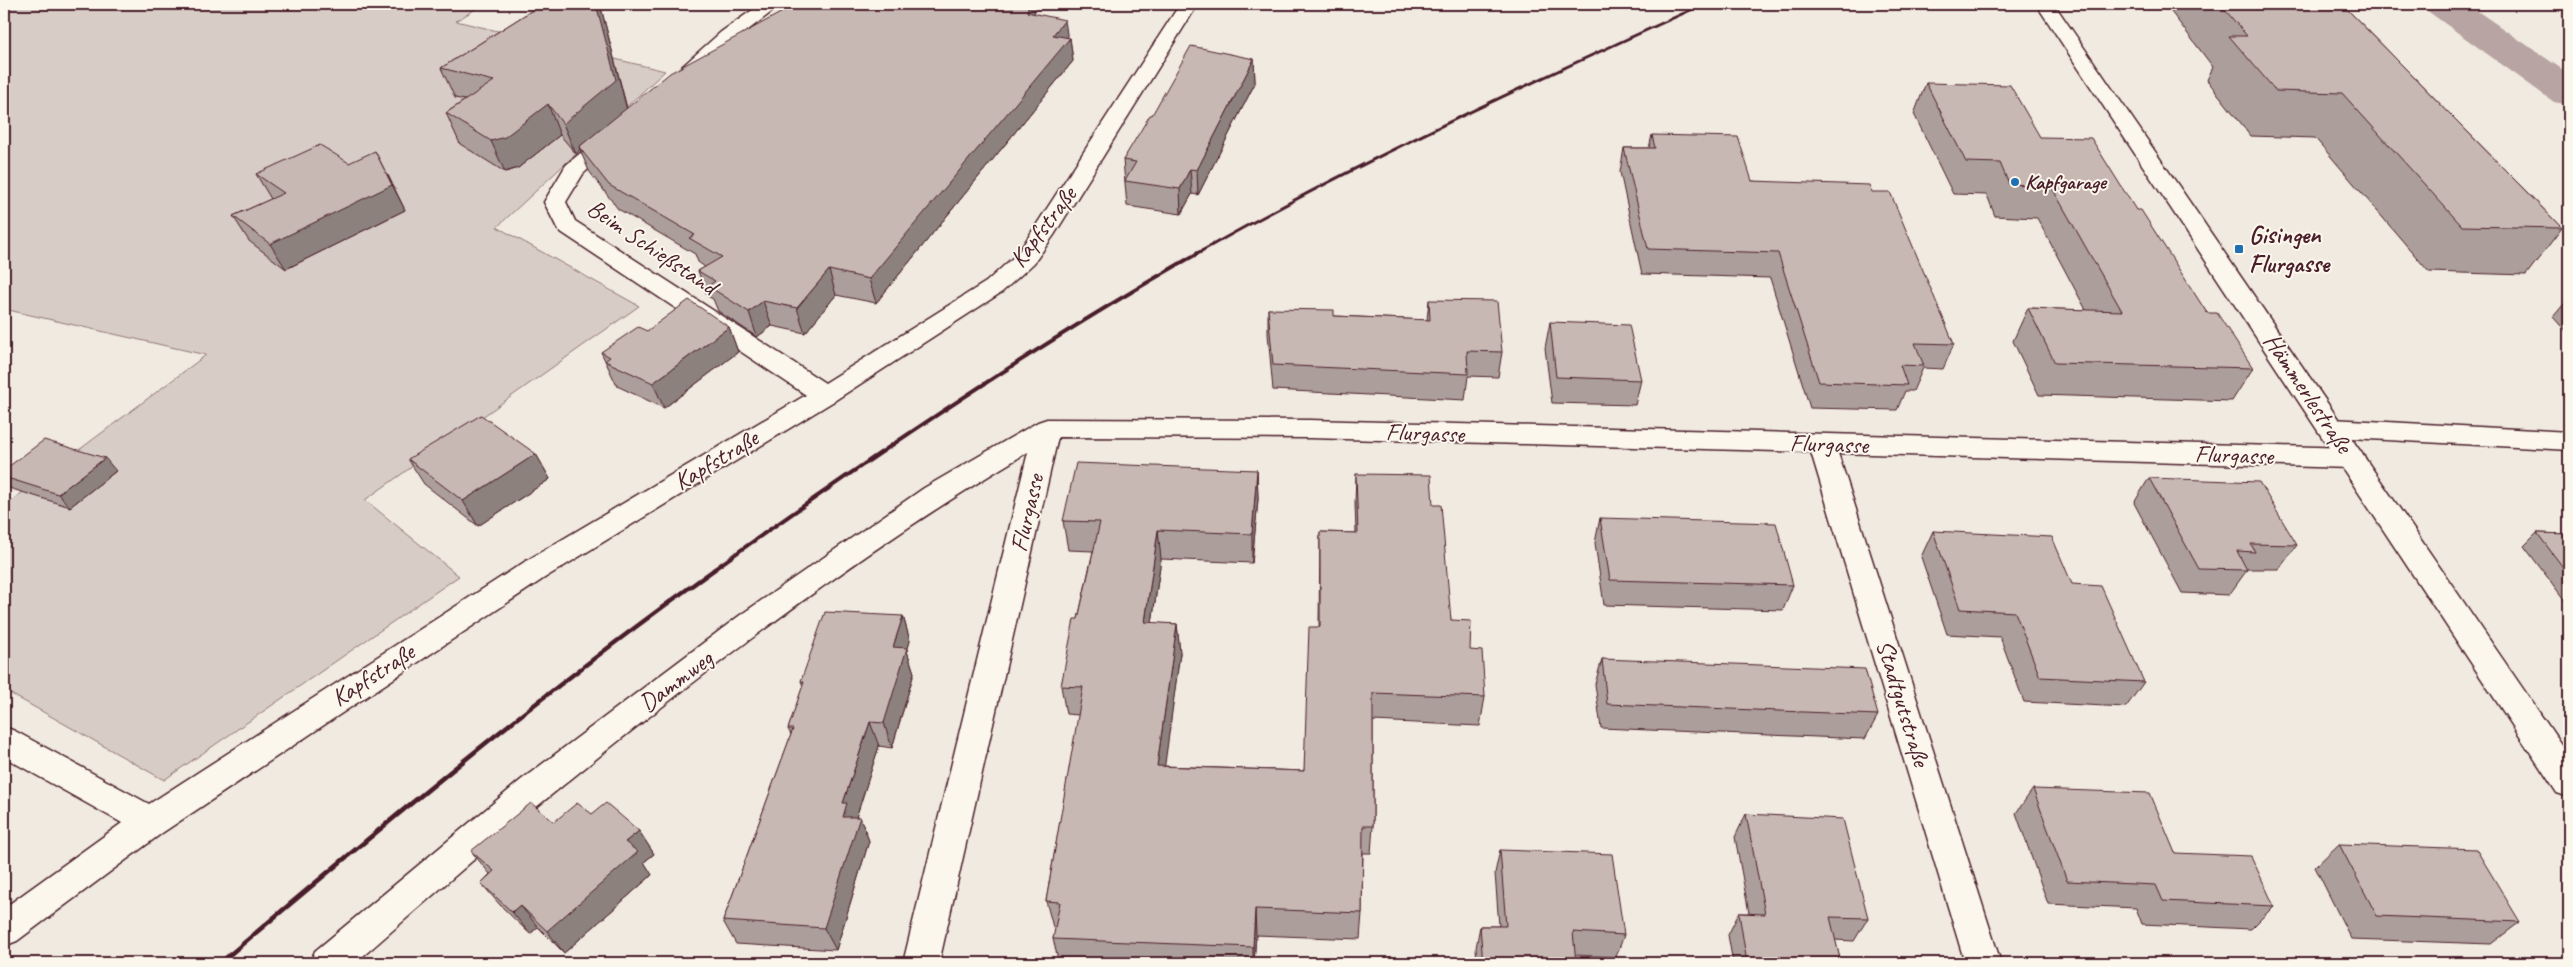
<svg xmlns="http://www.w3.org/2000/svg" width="2573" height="967" viewBox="0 0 2573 967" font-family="Caveat,sans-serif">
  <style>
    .green { fill: #d8ccc6; stroke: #917678 }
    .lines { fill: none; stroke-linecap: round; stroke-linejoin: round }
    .canal { fill: #b8a4a2; fill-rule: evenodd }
    .service-casing { stroke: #4a1f2b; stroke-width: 3 }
    .minor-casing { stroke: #4a1f2b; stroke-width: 3 }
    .tertiary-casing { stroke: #4a1f2b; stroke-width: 3 }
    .service { fill: #fbf7ec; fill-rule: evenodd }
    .minor { fill: #fbf7ec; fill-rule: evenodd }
    .tertiary { fill: #fbf7ec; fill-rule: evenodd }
    .rail-far2 { stroke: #4a1f2b; stroke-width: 3 }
    .rail-far1 { stroke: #4a1f2b; stroke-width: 4 }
    .rail { stroke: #4a1f2b; stroke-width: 4.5 }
    .wall { fill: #ac9e9a; stroke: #4a1f2b }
    .shaded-wall { fill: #8c817d; stroke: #4a1f2b }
    .building { fill: #c8b8b3; stroke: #4a1f2b }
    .poi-dot { fill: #1f6fb2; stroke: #fbf7ec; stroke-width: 2 }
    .labels { text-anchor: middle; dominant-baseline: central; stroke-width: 4; stroke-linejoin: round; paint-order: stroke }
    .far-poi-label { font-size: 21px; font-weight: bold; fill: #4a1f2b; stroke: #fbf7ec; text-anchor: start }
    .street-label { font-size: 25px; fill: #4a1f2b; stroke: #fbf7ec }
    .poi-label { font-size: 25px; font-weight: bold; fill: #4a1f2b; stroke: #fbf7ec; text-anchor: start }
  </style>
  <rect width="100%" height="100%" fill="#f0eae0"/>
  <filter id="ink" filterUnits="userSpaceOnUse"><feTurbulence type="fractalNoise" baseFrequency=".02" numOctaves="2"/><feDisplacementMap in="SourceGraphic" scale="10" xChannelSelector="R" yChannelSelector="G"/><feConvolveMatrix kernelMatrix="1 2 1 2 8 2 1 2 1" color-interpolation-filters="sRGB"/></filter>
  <g filter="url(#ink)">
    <path class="green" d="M4,4h480l-28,17 209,50 -168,156 142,79 -274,194 94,76 -295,204 -160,-90v-184l202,-151 -202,-46z"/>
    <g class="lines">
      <path class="canal" d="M2423,4h44l102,70v31l-15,-3 -125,-90z"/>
      <g class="service-casing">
        <path id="service" d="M2332,419l237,13v18l-237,-13 -9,-3 -4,-6 4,-6z"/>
      </g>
      <g class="minor-casing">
        <g id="minor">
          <path d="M761,4h21l-47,36 -45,40h-14l-3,-4 3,-4 45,-40z"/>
          <path d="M1180,4h18l-144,231 -20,28 -32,29 -168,109 -288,176 -384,256 -145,108 -13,5v-38l118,-85 -118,-66v-30l11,4 134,73 377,-243 280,-166 -248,-165 -14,-28 22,-37 40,-33 7,-2 7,2 4,4 -41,38 -17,28 9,19 250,162 161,-101 32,-29z"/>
          <path d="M1047,419l263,1 1041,28 10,3 4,7 -4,7 -10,3 -513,-15 163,510h-36l-154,-511 -501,-14 -252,-1 -119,526h-36l125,-511c-170,101 -329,223 -483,348 -65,52 -127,109 -190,163h-45l5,-12 206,-171 218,-164 185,-128 114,-66z"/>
        </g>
      </g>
      <g class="tertiary-casing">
        <path id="tertiary" d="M2036,4h18l515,752v41l-12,-4z"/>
      </g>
      <use href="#service" class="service"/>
      <use href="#minor" class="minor"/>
      <use href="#tertiary" class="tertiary"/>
      <path class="rail-far2" d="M1198,253c163,-93 334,-171 506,-249"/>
      <path class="rail-far1" d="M713,570c157,-113 318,-222 487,-318"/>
      <path class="rail" d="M220,963c161,-136 323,-271 495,-394"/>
    </g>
    <g class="wall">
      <path d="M542,4h58l27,104 407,-94 33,24h3l3,23 -197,242 -40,-8 -31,38 -33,-7 -15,11 -39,-26 -5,-12 -6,-3 -9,-25 7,-4 -7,-5 -3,-8 -77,-45 -29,-38 -9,-21 -4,4 -16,-19 -42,33 -13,4 -45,-28 -14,-31 19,-13 -10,-2 -14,-30z"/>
      <path d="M2165,4h177l220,224 -36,47 -97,-3 -114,-134 -64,-2 -44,-56 6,-13z"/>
      <path d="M1254,59l1,24 -57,112 -6,-1 -11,20 -54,-8 -4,-46 29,-45z"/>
      <path d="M1926,83l114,54 96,73 71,103 46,55 -21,33 -193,-6 -26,-54 15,-33 58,2 -49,-92 -42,-2 -8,-21 -34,-1 -39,-80z"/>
      <path d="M1652,135l100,46 120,11 82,152 -11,25 -20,-1 -10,23h-8l-8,19 -87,-2 -40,-130 -128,-4 -22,-102 4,-24h25z"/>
      <path d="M349,163l39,12 17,35 -119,59 -37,-28 -16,-25 38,-17 -15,-25z"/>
      <path d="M2569,298v37l-16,-18z"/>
      <path d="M1429,300l73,52 -4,25 -30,-1 -3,24 -192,-10 -5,-56v-25l66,7 93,4z"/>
      <path d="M1550,322l91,58 -6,25 -83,-2 -7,-55z"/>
      <path d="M729,327l9,25 -74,56 -47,-22 -16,-34 46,-21z"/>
      <path d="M536,454l14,25 -72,47 -54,-42 -16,-25z"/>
      <path d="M4,470l112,1 -46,36 -61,-19 -5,-6z"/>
      <path d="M1257,470l1,29 -6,64 -91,-4 -9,64 25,1 3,29 -16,113 140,5 15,-144 1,-95 36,1 -1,-30 1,-29 77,31 18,115 19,30 15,47 -5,29 -107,-5v105l-2,27h-8l-1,60 -2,26 -104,-4 -2,28h-195l-6,-24 3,-12h-3l-7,-26 33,-186 -13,-1 -5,-28 17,-67 15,-68 -25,-1 -5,-29z"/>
      <path d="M2149,478l148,67 -18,24h-33l1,1 -18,25 -47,-2 -48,-90z"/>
      <path d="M1600,518l193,67 -10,25 -179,-5 -9,-62z"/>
      <path d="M1933,531l139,53 72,98 -18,25 -102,-5 -24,-65 -53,-3 -26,-77z"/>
      <path d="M2537,533l32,1v72l-45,-60z"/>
      <path d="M903,616l7,25 -3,10 7,22 -22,75 -13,-2 -23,71h4l9,24 -33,109 -100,-6 -13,-23 68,-186 -3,-6 15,-43 -2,-5z"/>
      <path d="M1602,659l276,56 -13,24 -264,-11 -6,-44z"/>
      <path d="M2033,789l142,64 99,53 -23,23 -109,-5 -6,-16 -88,-4 -32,-91z"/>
      <path d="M592,814l47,17 15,23 -10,8 8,13 -88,78 -26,-26 -8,7 -30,-29 -19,-22 9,-9 -19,-23 83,-29z"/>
      <path d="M1746,814l122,104 -14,23 -19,-1 6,23h-108l-5,-28 11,-22h10l-14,-76z"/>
      <path d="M2339,844l181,78 -29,22 -140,-5 -36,-72z"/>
      <path d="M1500,850l124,85 -8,22 -41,-2 1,8h-99l-1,-15 4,-22h19l-4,-53z"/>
    </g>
    <g class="shaded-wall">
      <path d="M596,4h4l27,106 -48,37 1,3 -4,4 -13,-30z"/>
      <path d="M1029,4h7l-6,31 -3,-23z"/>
      <path d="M1065,20l3,21 2,-3 3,23 -197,242 -7,-24 184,-244z"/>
      <path d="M1254,59l1,24 -57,112 -1,-25z"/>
      <path d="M548,104l12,31 -42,33 -13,4 -14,-31z"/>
      <path d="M375,151l30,59 -119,59 -16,-25z"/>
      <path d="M1190,169l2,25 -11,20 -1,-25z"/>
      <path d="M829,270l7,25 -31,38 -8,-25z"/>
      <path d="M763,301l9,25 -15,11 -8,-25z"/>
      <path d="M729,327l9,25 -74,56 -11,-25z"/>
      <path d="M536,454l14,25 -72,47 -15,-25z"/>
      <path d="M105,458l11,13 -46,36 -12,-13z"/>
      <path d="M1257,470l1,29 -6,64v-29z"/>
      <path d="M1158,530l3,29 -13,92 -3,-29z"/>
      <path d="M903,616l7,25 -3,10 7,22 -22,75 -8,-25 9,-76z"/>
      <path d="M1177,624l3,29 -19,140 -4,-27z"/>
      <path d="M870,722l9,24 -24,75 5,-4 9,24 -33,109 -12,-22 19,-111v-14z"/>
      <path d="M639,831l15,23 -10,8 8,13 -88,78 -17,-22 78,-89z"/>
      <path d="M520,905l18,22 -8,7 -18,-22z"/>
      <path d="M1255,909l1,26 -2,28h-1v-16z"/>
    </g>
    <g class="building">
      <path d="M542,4h54l20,76 -53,44 -15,-20 -43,33 -14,4 -45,-28 48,-32 -53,-13z"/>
      <path d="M797,4h232l-2,8 38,8 -12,15 17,3 -201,241 -40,-9 -32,38 -34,-7 -14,11 -41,-26 7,-5 -17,-10 24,-14 -33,-19 6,-3 -86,-50 -30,-38 91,-74z"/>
      <path d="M2220,4h122l220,224 -100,-2 -120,-133 -66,-2 -47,-55h18z"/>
      <path d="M1191,46l63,13 -57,111 -7,-1 -10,20 -55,-8 11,-19 -13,-2 27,-45h2z"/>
      <path d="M1926,83l84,2 30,52 51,1 45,72h5l66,103h10l36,55 -198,-5 -27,-55 94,3 -71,-125 -42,-2 -9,-21 -34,-1z"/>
      <path d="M1652,135l86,2 14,44 117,4 3,7h18l64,152 -39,-1 9,23 -24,-1 7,20 -88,-3 -41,-129 -130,-4 -24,-101h31z"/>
      <path d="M320,145l29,18 26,-12 17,34 -122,59 -37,-28 51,-23 -28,-19z"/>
      <path d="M689,300l40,27 -76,56 -48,-22 5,-4 -9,-5 37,-25 9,4z"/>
      <path d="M1429,300l68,1 5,51 -35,-1 1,23 -195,-9 -5,-56 66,1v6l96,4z"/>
      <path d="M1550,322l79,3 12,55 -85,-3z"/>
      <path d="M481,415l55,39 -73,47 -55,-42z"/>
      <path d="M44,440l61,18 -47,36 -54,-17v-7z"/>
      <path d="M1076,463l181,7 -5,64 -94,-4 -13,92 32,2 -20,142 147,5 5,-144h11v-95l38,1 -2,-59 75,1 2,30h8l10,115 20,1 -1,29 12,1 3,46 -112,-4v133h-10l-1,87 -107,-4 -2,38 -200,-8 7,-37 -14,-1 37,-214 -22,-1 13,-67h4l22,-97 -37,-1z"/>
      <path d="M2149,478l110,4 38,63 -46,-1 4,8 -18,-1 10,19 -48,-1z"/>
      <path d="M1600,518l176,5 17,62 -183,-5z"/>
      <path d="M1933,531l119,6 20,47 29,2 43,96 -104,-5 -25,-65 -55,-3z"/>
      <path d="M2537,533l32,1v41z"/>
      <path d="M825,612l78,4 -10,31 14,1 -23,75 -14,-1 -27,81h4l-4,14h17l-36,111 -101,-7 70,-192h-5l16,-47 -3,-1z"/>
      <path d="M1602,659l263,10 13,46 -271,-11z"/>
      <path d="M2033,789l117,4 25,60 76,3 23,50 -111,-5 -7,-16 -89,-4z"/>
      <path d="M531,803l23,19 23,-19 15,11 14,-11 33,28 -14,11 13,10 -91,79 -27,-26 -8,7 -31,-29 13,-12 -23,-20z"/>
      <path d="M1746,814l97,5 25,99 -38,-1 11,46h-94l-8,-50 26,1z"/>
      <path d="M2339,844l137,5 44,73 -143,-6z"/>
      <path d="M1500,850l112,4 12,81 -51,-3 3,31h-93l-3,-37h26z"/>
      <path d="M360,956l17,7h-23z"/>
    </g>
  </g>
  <g class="poi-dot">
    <circle cx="2015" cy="182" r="5"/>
    <rect x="2234" y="244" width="10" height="10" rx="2.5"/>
  </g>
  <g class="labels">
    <g class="far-poi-label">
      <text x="2025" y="182">Kapfgarage</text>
    </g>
    <g class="street-label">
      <text transform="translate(1043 227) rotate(-53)">Kapfstraße</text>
      <text transform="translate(652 247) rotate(34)">Beim Schießstand</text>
      <text transform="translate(2308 393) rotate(56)">Hämmerlestraße</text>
      <text transform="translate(1425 433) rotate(2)">Flurgasse</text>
      <text transform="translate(1829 444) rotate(2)">Flurgasse</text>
      <text transform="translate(2234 455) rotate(2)">Flurgasse</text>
      <text transform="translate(716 460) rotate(-31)">Kapfstraße</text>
      <text transform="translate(1027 513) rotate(-77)">Flurgasse</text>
      <text transform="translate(373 675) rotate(-33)">Kapfstraße</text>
      <text transform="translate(676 681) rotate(-37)">Dammweg</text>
      <text transform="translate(1903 703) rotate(73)">Stadtgutstraße</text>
    </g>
    <g class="poi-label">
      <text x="2249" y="235">Gisingen<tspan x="2249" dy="29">Flurgasse</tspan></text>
    </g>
  </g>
  <rect width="2573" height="967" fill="none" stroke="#fbf7ec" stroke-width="20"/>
  <rect x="10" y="10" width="2553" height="947" fill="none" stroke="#4a1f2b" stroke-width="2" filter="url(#ink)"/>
</svg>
